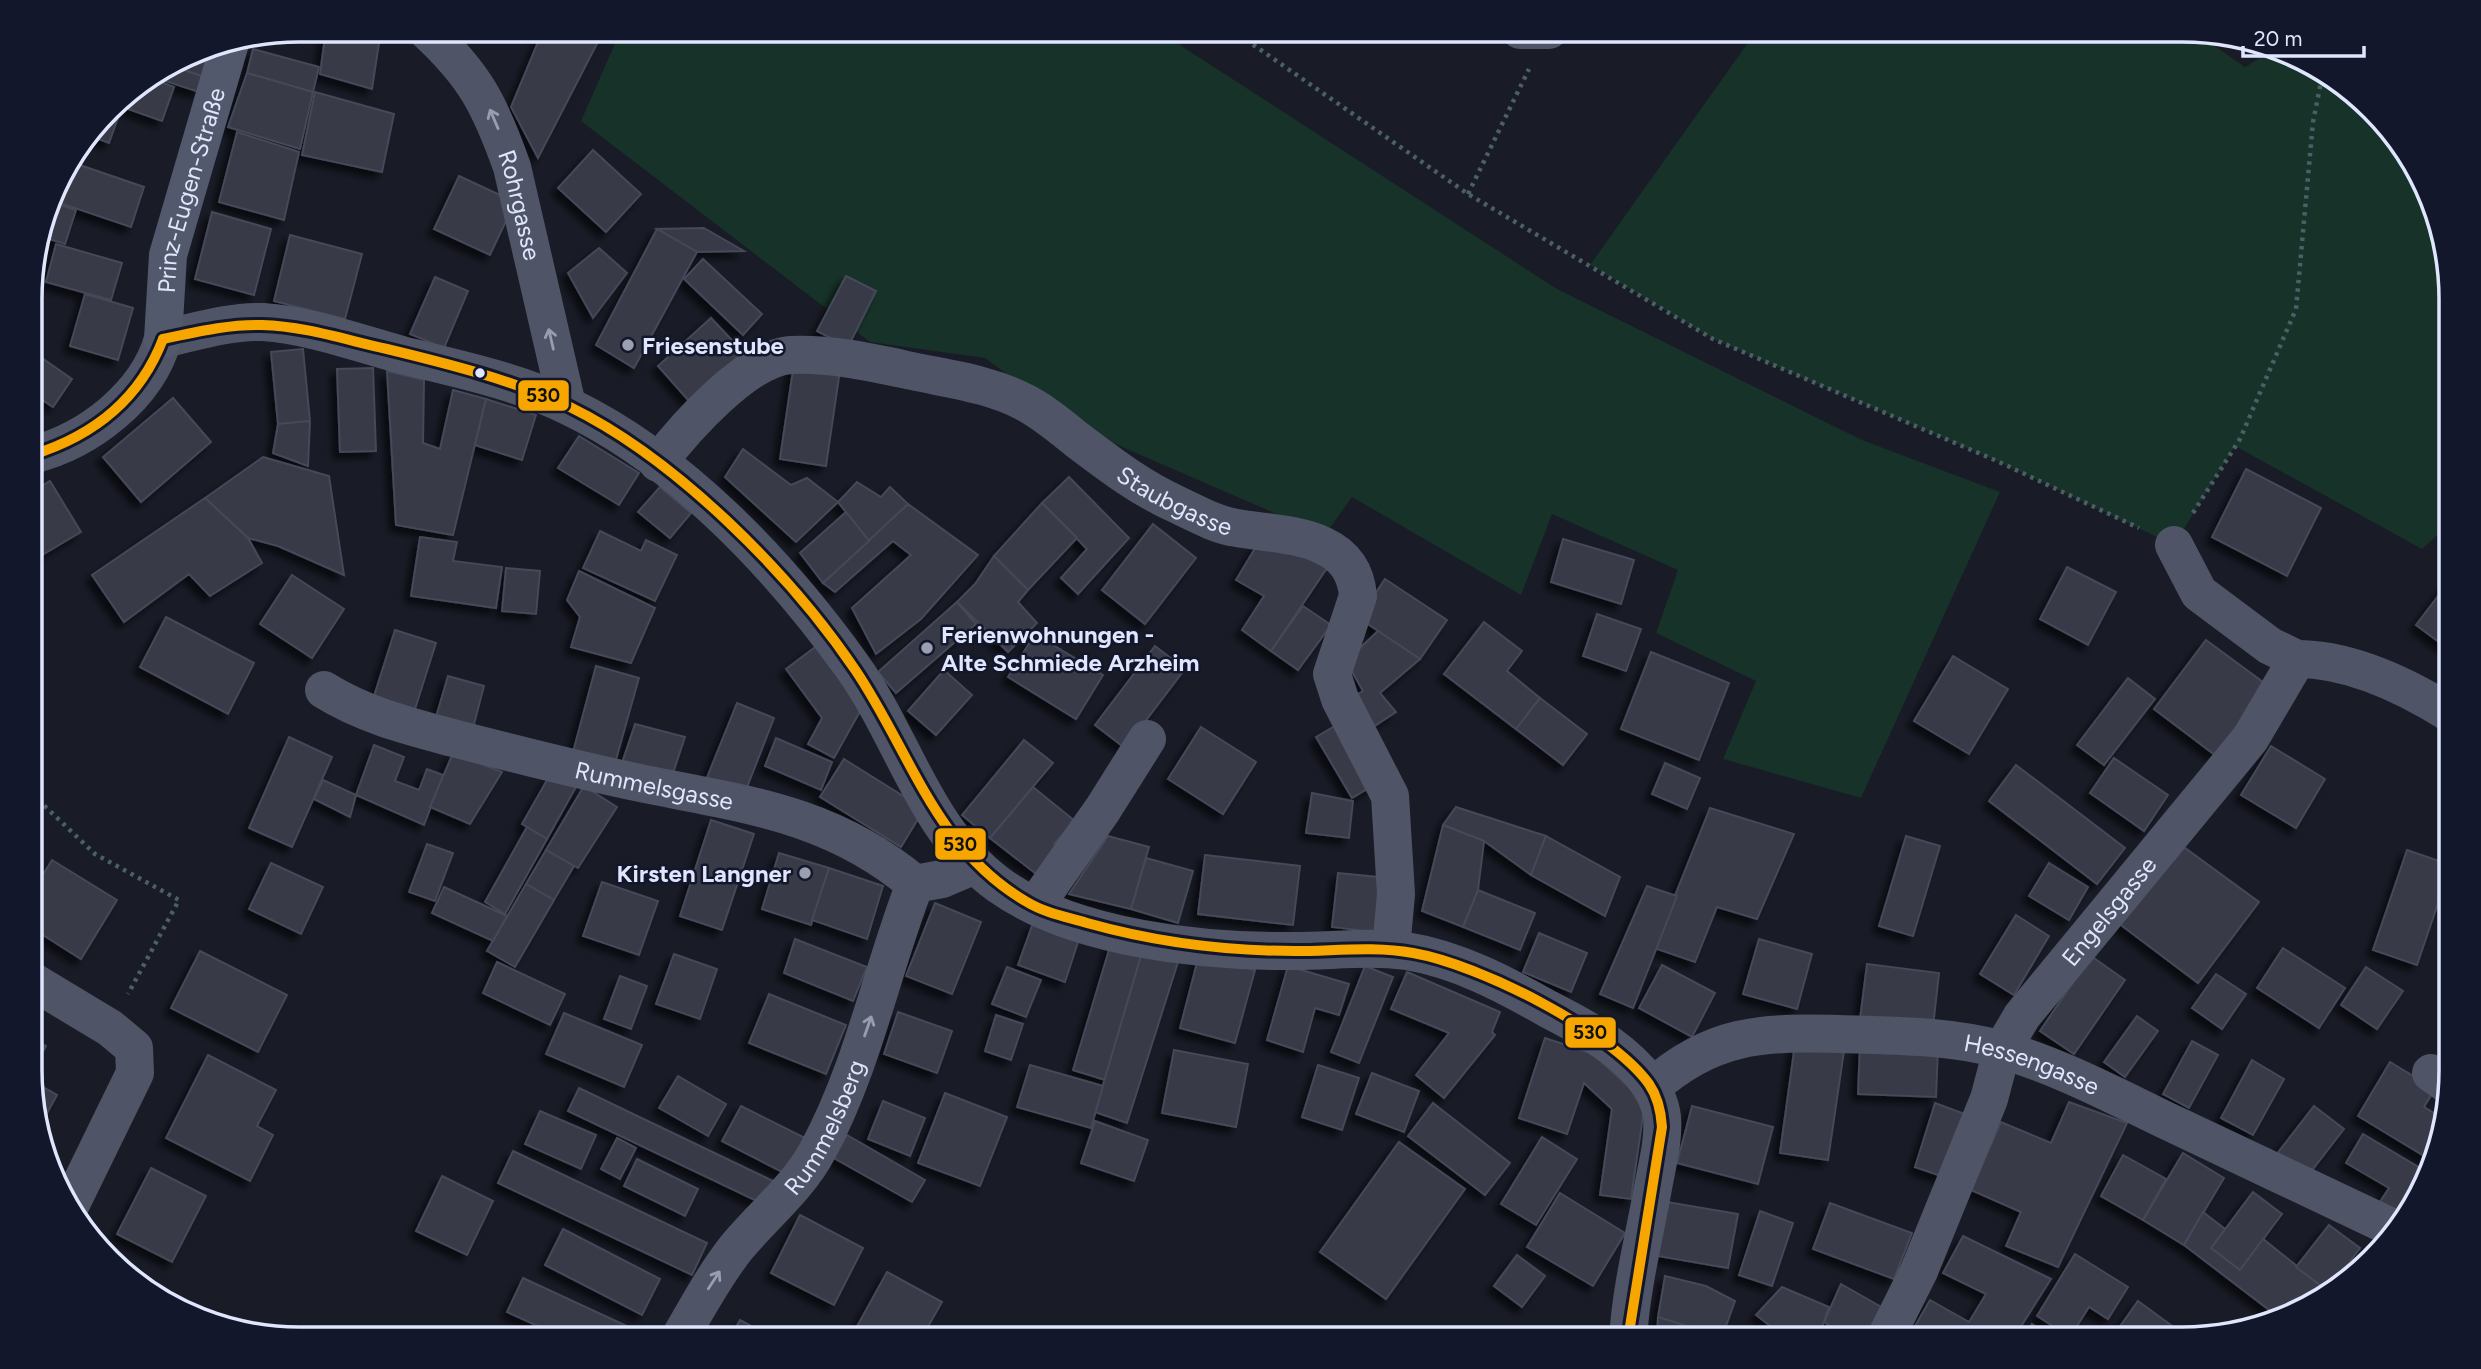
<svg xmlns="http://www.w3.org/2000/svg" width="2481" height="1369" viewBox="0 0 2481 1369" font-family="Figtree,sans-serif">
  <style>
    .green { fill: #163229 }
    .building { fill: #383a47; stroke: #444858; stroke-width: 2; filter: url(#shadow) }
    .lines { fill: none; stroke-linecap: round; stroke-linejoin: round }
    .path { stroke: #4b5f64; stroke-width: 4.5; stroke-dasharray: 3.5 5; stroke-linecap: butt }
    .minor { stroke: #4f5566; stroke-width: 38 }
    .tertiary { stroke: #4f5566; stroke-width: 38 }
    .secondary { stroke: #52596c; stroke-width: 38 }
    .bus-1-casing { stroke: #13172c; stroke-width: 16 }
    .bus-1 { stroke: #f7a600; stroke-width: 10 }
    .oneway { stroke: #979eb2 }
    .poi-dot { fill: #9a9fb2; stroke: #13172c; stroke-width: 2.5 }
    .bus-dot { fill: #dfe6fe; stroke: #13172c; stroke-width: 2.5 }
    .labels { text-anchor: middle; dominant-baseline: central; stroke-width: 5; stroke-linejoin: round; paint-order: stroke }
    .street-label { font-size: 24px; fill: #dfe6fe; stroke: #13172c }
    .poi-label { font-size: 24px; font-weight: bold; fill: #dfe6fe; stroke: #13172c; text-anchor: start }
    .rim { fill: none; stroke: #dfe6fe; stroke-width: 3.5 }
    .line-badge { stroke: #13172c; stroke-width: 2.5 }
    .pale-badge-label { font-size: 19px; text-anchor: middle; font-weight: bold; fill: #111 }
  </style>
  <defs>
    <filter id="shadow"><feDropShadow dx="-6" dy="6" stdDeviation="3.5" flood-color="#0009"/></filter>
  </defs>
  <rect width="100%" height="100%" fill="#191b26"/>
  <g class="green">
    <path d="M621,30h541l21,17 374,242 305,151 138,52 -139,306 -138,-39 33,-78 -100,-48 22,-63 -126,-56 -31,81 -169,-98 -27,38 -242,-105 -98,-72 -115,-16 -289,-221z"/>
    <path d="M1757,30h425l11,1 52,36 30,-18 41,17 90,84 31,63 14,68v242l-29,26 -187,-103 -61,99 -177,-84 -284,-122 -123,-74z"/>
  </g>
  <g class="building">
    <path d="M326,30h55l-9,59 -52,-15z"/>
    <path d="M543,30h49l10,4 -64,124 -27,-51z"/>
    <path d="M253,49l66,18 -6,25 -66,-19z"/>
    <path d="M199,50l11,3 -8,23 -31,-10z"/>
    <path d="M171,66l31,10 -3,16 -46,-15z"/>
    <path d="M247,73l66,19 -13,57 -72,-22z"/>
    <path d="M151,78l23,9 -12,34 -37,-13 6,-17z"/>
    <path d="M315,92l79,22 -12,58 -80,-17z"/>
    <path d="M127,93l-18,50 -18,-7 30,-39z"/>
    <path d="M237,132l62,20 -15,68 -65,-18z"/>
    <path d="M593,150l48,44 -35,38 -48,-44z"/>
    <path d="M71,162l73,25 -13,40 -80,-27 7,-20z"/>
    <path d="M459,176l56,26 -25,53 -56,-26z"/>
    <path d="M51,202l25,8 -11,34 -25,-8z"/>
    <path d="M212,212l59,17 -17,66 -59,-16z"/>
    <path d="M704,228l40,23 -47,1 -40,-23z"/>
    <path d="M657,229l40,23 -63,116 -38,-23z"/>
    <path d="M290,235l72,19 -17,65 -71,-18z"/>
    <path d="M56,244l66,19 -11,37 -65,-18z"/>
    <path d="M599,248l28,25 -34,45 -25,-45z"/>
    <path d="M703,259l59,55 -19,21 -59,-56z"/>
    <path d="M846,276l30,15 -28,56 -31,-16z"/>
    <path d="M435,277l33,14 -24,57 -34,-14z"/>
    <path d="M85,294l48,14 -15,52 -48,-14z"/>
    <path d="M711,318l32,34 -54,49 -31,-35z"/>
    <path d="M303,349l7,72 -32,3 -7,-72z"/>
    <path d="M32,351l40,28 -19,28 -21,-14z"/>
    <path d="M794,363l46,7 -14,96 -46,-7z"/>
    <path d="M373,368l3,83 -36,1 -3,-83z"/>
    <path d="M387,371l37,9 -1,63 17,6 13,-59 33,9 -33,136 -57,-10z"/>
    <path d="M173,398l38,44 -70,60 -38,-45z"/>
    <path d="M486,399l50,16 -14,45 -47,-15z"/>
    <path d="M310,421l-2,45 -35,-13 5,-29z"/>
    <path d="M579,436l60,37 -20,32 -61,-37z"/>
    <path d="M743,449l48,36 16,-7 31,24 -42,40 -71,-65z"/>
    <path d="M263,457l66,19 15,99 -66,-29 -30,-8 -43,-40z"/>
    <path d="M2246,469l75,39 -34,68 -75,-39z"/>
    <path d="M1069,477l60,61 -51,56 -17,-16 26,-29 -45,-46z"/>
    <path d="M50,481l31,51 -49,29v-69z"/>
    <path d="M857,482l24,15 9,-10 18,17 -39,37 -31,-39z"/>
    <path d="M660,487l31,26 -21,25 -32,-26z"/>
    <path d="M205,498l43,40 14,25 -52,33 -21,-22 -65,48 -32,-47z"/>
    <path d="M1042,503l35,35 -49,52 -34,-34z"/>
    <path d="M908,504l70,51 -57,64 -45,35 -24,-46 59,-53 -18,-14 -58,51 -12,-9z"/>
    <path d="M846,512l23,29 -46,42 -23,-30z"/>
    <path d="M1153,524l43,34 -51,66 -43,-34z"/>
    <path d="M600,531l41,20 5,-11 31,15 -22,46 -72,-33z"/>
    <path d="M1263,535l64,33 -56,83 -29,-21 22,-34 -28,-16z"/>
    <path d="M420,537l37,5 -4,19 49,6 -6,41 -85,-12z"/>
    <path d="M1563,539l71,21 -13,44 -70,-22z"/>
    <path d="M994,556l34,34 -10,12 19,21 -29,29 -51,-50 18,-18z"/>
    <path d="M2067,567l49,25 -28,53 -48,-26z"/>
    <path d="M506,568l34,3 -4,43 -34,-3z"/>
    <path d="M579,571l76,37 -24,55 -60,-16 9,-30 -13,-17z"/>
    <path d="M292,575l52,34 -32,49 -52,-34z"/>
    <path d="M1385,579l62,41 -27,39 -61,-41z"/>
    <path d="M2451,579v72l-35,-26z"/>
    <path d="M957,602l19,22 -80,69 -18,-21z"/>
    <path d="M1303,606l28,19 -33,45 -27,-19z"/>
    <path d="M1597,614l44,15 -15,42 -43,-15z"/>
    <path d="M166,617l88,46 -26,51 -88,-47z"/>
    <path d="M1484,622l38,29 -15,20 33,27 -24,31 -72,-55z"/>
    <path d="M395,630l41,13 -21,66 -41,-13z"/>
    <path d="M1378,631l42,28 -40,34 16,19 -23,15 -20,-30 10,-6 -17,-30z"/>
    <path d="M1035,634l68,41 -27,44 -68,-42z"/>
    <path d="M2206,640l61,45 -52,70 -61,-46z"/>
    <path d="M818,645l45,61 -29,52 -26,-14 14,-26 -36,-49z"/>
    <path d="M1155,646l30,23 -60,79 -30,-23z"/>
    <path d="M1651,652l78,31 -30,77 -78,-31z"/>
    <path d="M1953,656l55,33 -39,65 -55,-33z"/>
    <path d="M596,666l43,12 -24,85 -42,-11z"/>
    <path d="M944,670l28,25 -36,40 -28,-24z"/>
    <path d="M448,676l36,10 -11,42 -37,-11z"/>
    <path d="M2128,678l27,21 -51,66 -27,-20z"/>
    <path d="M1540,698l47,36 -24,31 -47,-36z"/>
    <path d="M737,703l37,15 -30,77 -38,-15z"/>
    <path d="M1345,720l37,60 -30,18 -36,-61z"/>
    <path d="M635,724l50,13 -14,42 -50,-13z"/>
    <path d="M1201,727l55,35 -33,52 -55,-35z"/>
    <path d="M289,737l43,20 -40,90 -43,-19z"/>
    <path d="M776,738l56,24 -11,28 -56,-24z"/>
    <path d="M1024,740l29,23 -63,75 -28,-23z"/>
    <path d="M374,745l30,12 -9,24 24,9 8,-21 16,6 -19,50 -68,-30z"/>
    <path d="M2271,746l54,33 -29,49 -55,-33z"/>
    <path d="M453,753l49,19 -32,52 -40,-17z"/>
    <path d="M2114,758l54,37 -24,36 -54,-38z"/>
    <path d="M844,759l80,50 -23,38 -81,-50z"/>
    <path d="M1665,763l35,15 -13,31 -35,-15z"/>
    <path d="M2016,765l109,83 -28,36 -108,-83z"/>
    <path d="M551,773l25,14 -29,52 -25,-15z"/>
    <path d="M323,780l33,15 -6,22 -36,-18z"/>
    <path d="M584,786l33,21 -39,61 -32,-18z"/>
    <path d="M1033,787l42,34 -21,23 9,7 -23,26 -50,-39z"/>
    <path d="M1312,793l41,8 -4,37 -43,-5z"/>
    <path d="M1456,807l90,29 -15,39 -47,-34 -41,-16z"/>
    <path d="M1710,808l84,26 -37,85 -40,-12 -22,55 -41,-14z"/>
    <path d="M711,820l43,14 -32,96 -42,-14z"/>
    <path d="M1443,825l41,16 -6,49 -15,37 -41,-16z"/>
    <path d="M527,827l20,12 -42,75 -20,-12z"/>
    <path d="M1108,836l41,11 -18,62 -62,-15z"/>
    <path d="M1546,836l74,41 -15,39 -74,-41z"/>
    <path d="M1906,836l34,10 -27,90 -34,-10z"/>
    <path d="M2177,842l82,60 -61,81 -81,-61z"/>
    <path d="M427,844l26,9 -18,48 -26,-9z"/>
    <path d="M546,850l28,16 -20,34 -28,-16z"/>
    <path d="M2407,850l44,15 -34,100 -44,-15z"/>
    <path d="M779,853l50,15 -18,57 -49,-16z"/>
    <path d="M1205,855l95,11 -7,59 -95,-11z"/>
    <path d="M1146,858l47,13 -15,52 -47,-14z"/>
    <path d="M52,860l65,40 -36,59 -49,-31v-36z"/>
    <path d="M271,863l52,24 -22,47 -52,-25z"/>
    <path d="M2049,863l39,24 -19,33 -40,-24z"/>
    <path d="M829,868l54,18 -16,53 -55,-19z"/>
    <path d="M1338,873l50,5 -6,55 -50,-6z"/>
    <path d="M602,882l56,19 -19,54 -56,-19z"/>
    <path d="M526,884l28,16 -39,67 -28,-16z"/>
    <path d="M1647,886l30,10 -44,112 -33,-14z"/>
    <path d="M444,887l63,29 -14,25 -61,-28z"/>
    <path d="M1478,890l57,23 -15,37 -57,-23z"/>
    <path d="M935,903l46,19 -29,72 -46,-18z"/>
    <path d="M2016,915l33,21 -35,59 -34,-21z"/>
    <path d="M1033,923l46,16 -14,43 -47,-17z"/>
    <path d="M1539,933l48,20 -16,39 -48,-20z"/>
    <path d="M795,939l72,28 -14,34 -69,-28z"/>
    <path d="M1759,939l53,15 -15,55 -54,-15z"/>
    <path d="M1112,940l31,9 -38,131 -32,-10z"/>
    <path d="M2283,948l62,40 -26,40 -62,-40z"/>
    <path d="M1143,949l36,10 -52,164 -32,-11z"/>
    <path d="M200,951l87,44 -29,57 -87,-44z"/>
    <path d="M674,954l43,15 -17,50 -44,-15z"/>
    <path d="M1199,955l56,15 -20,73 -55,-15z"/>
    <path d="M2091,956l34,24 -51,74 -34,-23z"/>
    <path d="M497,962l68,32 -15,31 -67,-32z"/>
    <path d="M1867,964l72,9 -6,54 -73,-8z"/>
    <path d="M1662,965l53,28 -23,44 -53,-29z"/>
    <path d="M1288,966l61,18 -10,31 -24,-7 -12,44 -36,-12z"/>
    <path d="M1365,966l28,11 -34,86 -28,-11z"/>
    <path d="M1007,967l34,13 -15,37 -34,-13z"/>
    <path d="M2366,967l37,24 -26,38 -36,-24z"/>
    <path d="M1407,972l93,40 -8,20 3,3 -51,63 -28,-23 33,-42 -58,-24z"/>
    <path d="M2216,974l30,20 -24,35 -30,-21z"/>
    <path d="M620,976l27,10 -16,43 -27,-10z"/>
    <path d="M769,994l77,31 -20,49 -77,-31z"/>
    <path d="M898,1012l54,19 -15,42 -53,-19z"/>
    <path d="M564,1013l78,32 -18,42 -78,-33z"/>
    <path d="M996,1015l27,9 -12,36 -26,-9z"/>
    <path d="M2137,1016l21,15 -33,46 -21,-15z"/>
    <path d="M1545,1038l48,16 52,48 -14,97 -31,-4 12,-86 -28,-26 -17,51 -48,-16z"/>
    <path d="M32,1039l14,7 -14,26z"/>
    <path d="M2192,1041l26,14 -29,53 -26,-14z"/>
    <path d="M1795,1044l49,7 -16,109 -48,-7z"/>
    <path d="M1860,1045l78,3 -2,49 -78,-3z"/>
    <path d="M1174,1050l74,14 -12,63 -74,-14z"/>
    <path d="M208,1055l68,35 -19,36 16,9 -23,46 -84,-43z"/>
    <path d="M2252,1060l32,19 -31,56 -32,-17z"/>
    <path d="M2390,1062l45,27 -11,18 18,11 -13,41 -71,-43z"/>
    <path d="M1030,1065l73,21 -12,42 -74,-21z"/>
    <path d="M1318,1065l41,13 -17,52 -40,-13z"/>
    <path d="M1372,1073l47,18 -15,41 -48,-18z"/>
    <path d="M678,1076l48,28 -18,32 -49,-28z"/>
    <path d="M32,1081l25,14 -17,31 -8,-21z"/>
    <path d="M579,1088l194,93 -10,23 -195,-93z"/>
    <path d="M945,1093l62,24 -27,69 -62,-23z"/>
    <path d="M883,1101l42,17 -15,38 -42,-17z"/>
    <path d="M2069,1102l58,21 -69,144 -52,-21 15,-34 -50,-22 30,-68 50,21z"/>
    <path d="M1433,1103l77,60 -25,32 -77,-59z"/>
    <path d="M1935,1103l30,11 -21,63 -29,-10z"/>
    <path d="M741,1106l66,33 -19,36 -66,-34z"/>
    <path d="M1692,1106l81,21 -15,57 -81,-21z"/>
    <path d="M2314,1106l30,23 -38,49 -30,-23z"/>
    <path d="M540,1111l56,24 -15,34 -56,-25z"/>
    <path d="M1095,1121l53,19 -14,41 -53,-18z"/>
    <path d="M2363,1134l62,37 -10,33 -13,15 -24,-14 11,-17 -43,-25z"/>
    <path d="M847,1135l78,45 -13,22 -78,-44z"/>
    <path d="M1542,1137l35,22 -41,66 -35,-21z"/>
    <path d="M617,1138l19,10 -16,31 -19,-10z"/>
    <path d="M1399,1142l66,47 -79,110 -66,-47z"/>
    <path d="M513,1151l194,92 -15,32 -194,-92z"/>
    <path d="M2183,1153l41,25 -40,67 -41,-25z"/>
    <path d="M2123,1155l43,24 -23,41 -42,-24z"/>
    <path d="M637,1159l61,30 -13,27 -61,-30z"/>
    <path d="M151,1168l55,28 -34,66 -55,-28z"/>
    <path d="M442,1176l51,25 -26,54 -51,-24z"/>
    <path d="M2253,1192l29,22 -42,56 -29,-22z"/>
    <path d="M1560,1193l65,40 -32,53 -66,-39z"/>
    <path d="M1667,1202l71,12 -10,54 -70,-12z"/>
    <path d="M1830,1203l82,30 -18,46 -81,-30z"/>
    <path d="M1760,1211l33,12 -21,63 -33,-11z"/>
    <path d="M2203,1212l22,17 -14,19 29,22 23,-31 69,55 -51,25 -97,-74z"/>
    <path d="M800,1215l63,33 -29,57 -63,-32z"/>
    <path d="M2329,1225l31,23 -32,43 -32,-24z"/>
    <path d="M563,1229l97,50 -18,36 -97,-50z"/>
    <path d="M1963,1236l88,43 -38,60h-91l-11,-6 19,-33 39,22 17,-28 -43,-21z"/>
    <path d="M2075,1254l53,33 -20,32 -19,-12 -19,30 -33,-21z"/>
    <path d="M1517,1255l28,21 -23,31 -28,-21z"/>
    <path d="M887,1272l55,30 -21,37h-71z"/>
    <path d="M1665,1276l41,10 29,15 -13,36 -64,-20z"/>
    <path d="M523,1278l121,56 -2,5h-76l-59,-27z"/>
    <path d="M1841,1284l44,25 -18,30h-19l-24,-17z"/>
    <path d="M1782,1287l47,20 -11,32h-31l-31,-24z"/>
    <path d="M2138,1301l52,38h-79z"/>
    <path d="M1658,1317l64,20 7,2h-72z"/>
    <path d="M740,1320l35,19h-46z"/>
    <path d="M2032,1324l23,15h-33z"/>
  </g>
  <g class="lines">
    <g class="path">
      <path d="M1232,30l236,164 245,145 284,122 142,67"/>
      <path d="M1468,194l61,-125"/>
      <path d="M2193,513l47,-74 56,-130 17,-187 10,-50"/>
      <path d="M32,794l63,60 84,46 -51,94"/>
    </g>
    <g class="minor">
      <path id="s1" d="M426,30c49,45 64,75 86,137l55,238"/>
      <path d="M1520,30h29"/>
      <path id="s2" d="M658,463c26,-34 88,-105 133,-108 39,-2 83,8 121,16 37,8 78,13 112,31 18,9 36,24 52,37 33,25 64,49 102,66 19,9 38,20 59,23 46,8 116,5 121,68l-26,78 8,25 50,97 6,98 -5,55"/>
      <path d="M2297,659c54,0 108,26 154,55"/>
      <path id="s3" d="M324,690c40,25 84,36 129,48 62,16 124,32 187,45 103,21 191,30 275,101"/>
      <path d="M915,884l27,-5 33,-14"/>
      <path d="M1035,906l68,-97 44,-70"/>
      <path d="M32,981l78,47 24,20 1,25 -65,133"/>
      <path d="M2431,1073l20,14"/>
      <path id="s4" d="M1652,1087c60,-53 109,-55 187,-53 54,2 111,1 163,16 56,16 109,44 161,69 77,36 153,73 230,109"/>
      <path id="s5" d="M679,1339c18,-31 35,-63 57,-91 27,-33 62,-60 82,-98 45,-83 63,-178 97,-266"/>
      <path id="s6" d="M1885,1339l34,-68 70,-172 13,-49 20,-34 228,-277 47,-80 -27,-13 -71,-53 -25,-48"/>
    </g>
    <path class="tertiary" d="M32,455c56,-14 115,-59 131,-116 32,-7 66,-18 100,-17 46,3 95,21 139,33 56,14 115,26 166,51 113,54 212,160 284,260 52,72 72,164 147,219 75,54 205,67 295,66 37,0 76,-5 112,0 51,8 98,33 142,58 33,17 66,34 92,63 11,13 20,27 22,45 2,24 -5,48 -9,71 -9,50 -22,100 -25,151"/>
    <path class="secondary" id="s7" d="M163,339l5,-84 62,-212"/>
    <g class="bus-1-casing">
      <g id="bus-1">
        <path d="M163,339c33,-7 66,-15 99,-14 42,1 84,15 125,24 62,15 126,31 183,58 106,52 220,166 286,264 55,82 80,179 171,231 18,11 40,15 60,21 68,19 137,28 208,28 39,0 79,-5 118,2 65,11 197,77 236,131 9,13 12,27 13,43l-34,212"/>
        <path d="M32,455c61,-19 108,-56 131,-116"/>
      </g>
    </g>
    <use href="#bus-1" class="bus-1"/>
  </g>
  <defs><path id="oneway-shaft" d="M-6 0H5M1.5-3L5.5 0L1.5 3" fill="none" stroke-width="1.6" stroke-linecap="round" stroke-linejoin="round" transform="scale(1.75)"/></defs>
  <g class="oneway">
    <use href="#oneway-shaft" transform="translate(494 119) rotate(-113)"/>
    <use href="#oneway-shaft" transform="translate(551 339) rotate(-103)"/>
    <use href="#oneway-shaft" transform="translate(868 1026) rotate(-71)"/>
    <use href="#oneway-shaft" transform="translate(714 1280) rotate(-57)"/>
  </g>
  <g class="poi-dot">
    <circle cx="628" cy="345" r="7"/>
    <circle cx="927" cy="648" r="7"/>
    <circle cx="805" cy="873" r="7"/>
  </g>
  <circle class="bus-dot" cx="480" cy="373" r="6"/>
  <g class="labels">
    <g class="street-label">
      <text stroke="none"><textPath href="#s7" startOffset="152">Prinz-Eugen-Straße</textPath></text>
      <text stroke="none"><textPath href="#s1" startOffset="203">Rohrgasse</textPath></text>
      <text stroke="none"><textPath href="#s2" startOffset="595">Staubgasse</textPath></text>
      <text stroke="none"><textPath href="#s3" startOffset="345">Rummelsgasse</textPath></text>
      <text stroke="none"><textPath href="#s6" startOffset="488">Engelsgasse</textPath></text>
      <text stroke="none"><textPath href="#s4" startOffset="397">Hessengasse</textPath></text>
      <text stroke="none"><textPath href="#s5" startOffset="259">Rummelsberg</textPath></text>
    </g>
    <g class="poi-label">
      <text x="642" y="345">Friesenstube</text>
      <text x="941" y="634">Ferienwohnungen -<tspan x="941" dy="28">Alte Schmiede Arzheim</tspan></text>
      <text x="791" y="873" text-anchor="end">Kirsten Langner</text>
    </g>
  </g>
  <path d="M0 0H2481V1369H0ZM299 42H2182A257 257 0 0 1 2439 299V1070A257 257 0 0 1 2182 1327H299A257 257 0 0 1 42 1070V299A257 257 0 0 1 299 42Z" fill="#13172c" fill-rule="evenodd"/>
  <path class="rim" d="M299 42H2182A257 257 0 0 1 2439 299V1070A257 257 0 0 1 2182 1327H299A257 257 0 0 1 42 1070V299A257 257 0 0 1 299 42Z"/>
  <g class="line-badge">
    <rect x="517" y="379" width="53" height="33" rx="7" fill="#f7a600"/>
    <rect x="934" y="827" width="53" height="34" rx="7" fill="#f7a600"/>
    <rect x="1564" y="1016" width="53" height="33" rx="7" fill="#f7a600"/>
  </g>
  <g class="pale-badge-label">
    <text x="543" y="402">530</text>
    <text x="960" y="851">530</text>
    <text x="1590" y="1039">530</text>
  </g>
  <path d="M2243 46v10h121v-10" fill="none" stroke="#dfe6fe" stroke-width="3.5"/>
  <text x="2254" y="46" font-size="21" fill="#dfe6fe" stroke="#13172c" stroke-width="5" paint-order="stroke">20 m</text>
</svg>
